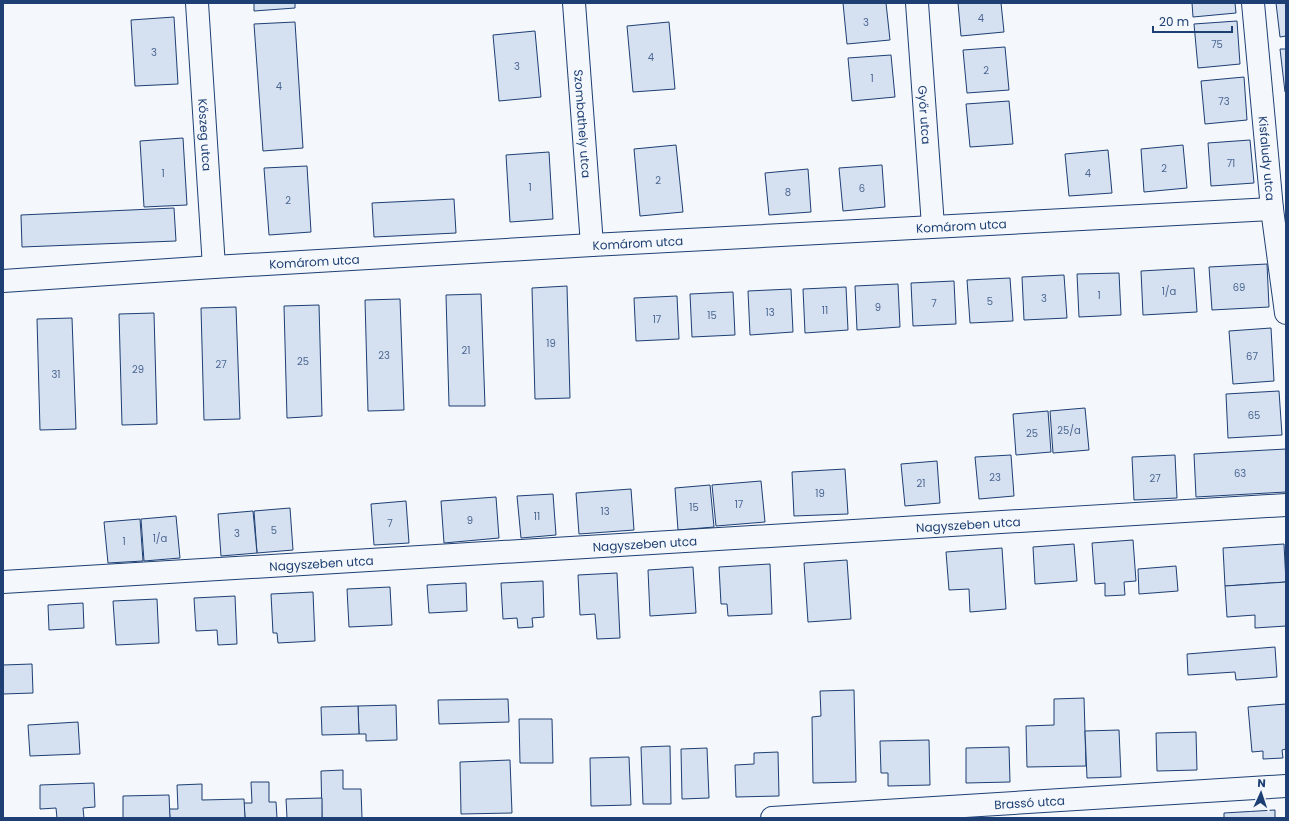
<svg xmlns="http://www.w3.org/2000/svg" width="1289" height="821" viewBox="0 0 1289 821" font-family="Poppins,sans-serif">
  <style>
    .building { fill: #d5e0f0; stroke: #1d3f73 }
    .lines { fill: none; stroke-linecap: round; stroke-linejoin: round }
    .street-casing { stroke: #1d3f73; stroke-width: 24 }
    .street { stroke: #f4f7fb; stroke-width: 22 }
    .labels { text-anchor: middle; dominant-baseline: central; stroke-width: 3; stroke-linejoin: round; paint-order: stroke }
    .number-label { font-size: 10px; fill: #4b6792 }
    .street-label { font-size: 12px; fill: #1d3f73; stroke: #f4f7fb }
  </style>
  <rect width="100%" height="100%" fill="#f4f7fb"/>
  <g class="building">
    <path d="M254,3h41v5l-41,3z"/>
    <path d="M843,3h43l4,37 -43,4z"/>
    <path d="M958,3h43l3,29 -43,4z"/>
    <path d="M1192,3h43l1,10 -43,4z"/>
    <path d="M1276,3h10v33l-6,1z"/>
    <path d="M174,17l4,67 -43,2 -4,-66z"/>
    <path d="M1237,21l3,43 -42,4 -4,-44z"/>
    <path d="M295,22l8,126 -40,3 -9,-127z"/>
    <path d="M669,22l6,67 -42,3 -6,-66z"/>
    <path d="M535,31l6,66 -42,4 -6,-66z"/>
    <path d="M1005,47l4,43 -42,3 -4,-43z"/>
    <path d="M1280,49h6v43h-1z"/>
    <path d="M891,55l4,42 -43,4 -4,-43z"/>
    <path d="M1244,77l3,43 -42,4 -4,-43z"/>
    <path d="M1009,101l4,43 -43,3 -4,-43z"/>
    <path d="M183,138l4,67 -43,2 -4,-66z"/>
    <path d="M1250,140l4,43 -43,3 -3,-43z"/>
    <path d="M676,145l7,67 -43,4 -6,-67z"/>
    <path d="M1183,145l4,43 -43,4 -3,-43z"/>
    <path d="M1108,150l4,43 -43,3 -4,-42z"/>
    <path d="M549,152l4,67 -43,3 -4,-67z"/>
    <path d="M882,165l3,42 -42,4 -4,-43z"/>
    <path d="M307,166l4,66 -42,3 -5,-67z"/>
    <path d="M808,169l3,43 -42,3 -4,-42z"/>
    <path d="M454,199l2,34 -82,4 -2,-34z"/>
    <path d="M174,208l2,33 -154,6 -1,-32z"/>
    <path d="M1267,264l2,43 -57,3 -3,-43z"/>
    <path d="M1194,268l3,44 -54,3 -2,-44z"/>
    <path d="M1119,273l2,42 -42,2 -2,-43z"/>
    <path d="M1064,275l3,43 -43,2 -2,-43z"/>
    <path d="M1010,278l3,43 -43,2 -3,-43z"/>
    <path d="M954,281l2,43 -43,2 -2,-43z"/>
    <path d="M898,284l2,43 -43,3 -2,-44z"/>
    <path d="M567,286l3,112 -35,1 -3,-111z"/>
    <path d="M846,287l2,43 -43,3 -2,-44z"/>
    <path d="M791,289l2,43 -43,3 -2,-44z"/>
    <path d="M733,292l2,43 -43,2 -2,-43z"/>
    <path d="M481,294l4,112h-36l-3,-111z"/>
    <path d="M677,296l2,43 -43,2 -2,-43z"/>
    <path d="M400,299l4,111 -36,1 -3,-111z"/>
    <path d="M319,305l3,111 -35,2 -3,-112z"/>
    <path d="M236,307l4,112 -36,1 -3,-112z"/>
    <path d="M154,313l3,111 -35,1 -3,-111z"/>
    <path d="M72,318l4,111 -36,1 -3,-111z"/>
    <path d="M1271,328l3,53 -41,3 -4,-53z"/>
    <path d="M1279,391l3,44 -54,3 -2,-44z"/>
    <path d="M1085,408l4,42 -36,3 -3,-42z"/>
    <path d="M1048,411l3,41 -35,3 -3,-41z"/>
    <path d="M1286,449v43l-90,5 -2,-43z"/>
    <path d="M1011,455l3,41 -35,3 -4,-42z"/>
    <path d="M1175,455l2,43 -43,2 -2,-43z"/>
    <path d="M937,461l3,42 -35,3 -4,-42z"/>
    <path d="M845,469l3,45 -54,2 -2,-44z"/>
    <path d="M761,481l4,41 -49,4 -4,-41z"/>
    <path d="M710,485l4,42 -36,3 -3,-42z"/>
    <path d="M631,489l3,41 -55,4 -3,-41z"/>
    <path d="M553,494l3,41 -35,3 -4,-42z"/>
    <path d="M496,497l3,41 -55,5 -3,-42z"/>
    <path d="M406,501l3,42 -35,2 -3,-41z"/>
    <path d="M290,508l3,42 -36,3 -3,-42z"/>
    <path d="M253,511l4,42 -36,3 -3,-42z"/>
    <path d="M176,516l4,42 -36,3 -3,-42z"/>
    <path d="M140,519l3,42 -35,2 -4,-41z"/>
    <path d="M1133,540l3,41 -12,1 1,13 -20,1v-13l-10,1 -3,-41z"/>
    <path d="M1074,544l3,37 -42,3 -2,-37z"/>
    <path d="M1284,544l2,38 -61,4 -2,-38z"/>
    <path d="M1002,548l4,61 -36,3 -1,-23 -20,1 -3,-38z"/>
    <path d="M847,560l4,59 -43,3 -4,-59z"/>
    <path d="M770,564l2,50 -44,2 -1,-12h-6l-2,-37z"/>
    <path d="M1176,566l2,25 -39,3 -1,-25z"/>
    <path d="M693,567l3,46 -46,3 -2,-46z"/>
    <path d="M617,573l3,65 -23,1 -2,-25 -15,1 -2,-40z"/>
    <path d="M543,581l1,36 -12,1 1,9 -15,1 -1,-10 -14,1 -2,-36z"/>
    <path d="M1286,582v44l-31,2v-13l-28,2 -2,-31z"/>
    <path d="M466,583l1,28 -38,2 -2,-28z"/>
    <path d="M390,587l2,38 -43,2 -2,-38z"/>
    <path d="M313,592l2,49 -37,2 -1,-10h-4l-2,-39z"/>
    <path d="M235,596l2,48 -19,1 -1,-15 -21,1 -2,-33z"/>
    <path d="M157,599l2,44 -43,2 -3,-44z"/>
    <path d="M83,603l1,25 -35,2 -1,-25z"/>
    <path d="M1275,647l2,30 -41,3 -1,-8 -47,3 -1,-21z"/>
    <path d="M32,664l1,29 -30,1v-29z"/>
    <path d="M854,690l2,92 -43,1 -1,-66 9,-1 -1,-25z"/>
    <path d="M1084,698l2,68 -59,1 -1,-41 28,-1v-26z"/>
    <path d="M508,699l1,23 -70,2 -1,-24z"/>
    <path d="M1286,704v45l-4,1 1,8 -20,1v-8l-11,1 -4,-45z"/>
    <path d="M396,705l1,35 -31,1v-7h-7l-1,-28z"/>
    <path d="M358,706l1,28 -37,1 -1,-28z"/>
    <path d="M519,719h33l1,44h-33z"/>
    <path d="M78,722l2,32 -50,2 -2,-31z"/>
    <path d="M1119,730l2,47 -34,1 -2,-47z"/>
    <path d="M1196,732l1,38 -40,1 -1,-38z"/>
    <path d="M929,740l1,45 -42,1v-13h-7l-1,-32z"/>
    <path d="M670,746l1,58h-28l-2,-57z"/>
    <path d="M1009,747l1,35 -44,1v-35z"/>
    <path d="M707,748l2,50 -27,1 -1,-50z"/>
    <path d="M778,752l1,44 -43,1 -1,-32 19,-1v-11z"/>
    <path d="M629,757l2,48 -40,1 -1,-48z"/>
    <path d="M510,760l2,53 -51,1 -1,-52z"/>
    <path d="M343,770v19h18l1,29h-40l-1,-47z"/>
    <path d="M251,782h18v20h7l1,16h-32l-1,-15h8z"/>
    <path d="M94,783l1,24 -12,1 1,10h-27l-1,-10 -16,1v-24z"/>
    <path d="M202,784v16l42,-1 1,19h-75l-1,-9h9l-1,-24z"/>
    <path d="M169,795l1,23h-47v-22z"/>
    <path d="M322,798v20h-35l-1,-19z"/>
    <path d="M1275,810v8h-51v-5z"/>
  </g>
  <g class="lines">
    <g class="street-casing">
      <g id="street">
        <path id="s1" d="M197,3l17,264"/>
        <path id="s2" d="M574,3l18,242"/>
        <path id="s3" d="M917,3l16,223"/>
        <path id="s4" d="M1253,3l19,206 14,104"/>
        <path id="s5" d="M3,281l211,-14 378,-22 680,-36"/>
        <path id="s6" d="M3,582l1283,-77"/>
        <path id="s7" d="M772,818l514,-32"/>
      </g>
    </g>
    <use href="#street" class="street"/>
  </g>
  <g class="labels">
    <g class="number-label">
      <text x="981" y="18">4</text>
      <text x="866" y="22">3</text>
      <text x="1217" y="44">75</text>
      <text x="154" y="52">3</text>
      <text x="651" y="57">4</text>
      <text x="517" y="66">3</text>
      <text x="986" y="70">2</text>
      <text x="872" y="78">1</text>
      <text x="279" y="86">4</text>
      <text x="1224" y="101">73</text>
      <text x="1231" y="163">71</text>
      <text x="1164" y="168">2</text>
      <text x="163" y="173">1</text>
      <text x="1088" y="173">4</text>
      <text x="658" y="180">2</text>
      <text x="530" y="187">1</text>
      <text x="862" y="188">6</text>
      <text x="788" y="192">8</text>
      <text x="288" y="200">2</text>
      <text x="1239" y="287">69</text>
      <text x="1169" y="291">1/a</text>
      <text x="1099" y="295">1</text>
      <text x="1044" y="298">3</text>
      <text x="990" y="301">5</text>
      <text x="934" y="303">7</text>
      <text x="878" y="307">9</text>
      <text x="825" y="310">11</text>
      <text x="770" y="312">13</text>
      <text x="712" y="315">15</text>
      <text x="657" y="319">17</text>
      <text x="551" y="343">19</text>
      <text x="466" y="350">21</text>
      <text x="384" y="355">23</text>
      <text x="1252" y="356">67</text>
      <text x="303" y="361">25</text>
      <text x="221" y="364">27</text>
      <text x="138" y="369">29</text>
      <text x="56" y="374">31</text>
      <text x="1254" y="415">65</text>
      <text x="1069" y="430">25/a</text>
      <text x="1032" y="433">25</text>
      <text x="1240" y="473">63</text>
      <text x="995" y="477">23</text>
      <text x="1155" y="478">27</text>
      <text x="921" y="483">21</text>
      <text x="820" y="493">19</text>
      <text x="739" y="504">17</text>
      <text x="694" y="507">15</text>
      <text x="605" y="511">13</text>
      <text x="537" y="516">11</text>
      <text x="470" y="520">9</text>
      <text x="390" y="523">7</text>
      <text x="274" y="530">5</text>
      <text x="237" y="533">3</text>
      <text x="160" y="538">1/a</text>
      <text x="124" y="541">1</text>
    </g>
    <g class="street-label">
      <text stroke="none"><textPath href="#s3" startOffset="112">Győr utca</textPath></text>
      <text stroke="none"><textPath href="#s2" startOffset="121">Szombathely utca</textPath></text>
      <text stroke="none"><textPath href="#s1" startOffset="132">Kőszeg utca</textPath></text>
      <text stroke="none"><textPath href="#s4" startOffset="156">Kisfaludy utca</textPath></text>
      <text stroke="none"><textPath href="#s5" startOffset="960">Komárom utca</textPath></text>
      <text stroke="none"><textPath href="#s5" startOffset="636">Komárom utca</textPath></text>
      <text stroke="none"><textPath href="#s5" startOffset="312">Komárom utca</textPath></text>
      <text stroke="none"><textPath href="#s6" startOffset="967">Nagyszeben utca</textPath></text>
      <text stroke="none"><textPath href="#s6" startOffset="643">Nagyszeben utca</textPath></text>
      <text stroke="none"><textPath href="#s6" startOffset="319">Nagyszeben utca</textPath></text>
      <text stroke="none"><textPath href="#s7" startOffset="258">Brassó utca</textPath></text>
    </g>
  </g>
  <rect width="1289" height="821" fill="none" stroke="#1d3f73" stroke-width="8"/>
  <g transform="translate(1261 793) rotate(3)" stroke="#f4f7fb" stroke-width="3" paint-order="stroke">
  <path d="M0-3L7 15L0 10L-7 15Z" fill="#1d3f73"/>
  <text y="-6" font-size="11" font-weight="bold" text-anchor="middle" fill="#1d3f73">N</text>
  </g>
  <path d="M1153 26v6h79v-6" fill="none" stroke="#1d3f73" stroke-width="2"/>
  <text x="1159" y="26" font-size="12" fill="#1d3f73" stroke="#f4f7fb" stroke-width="3" paint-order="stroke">20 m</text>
</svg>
